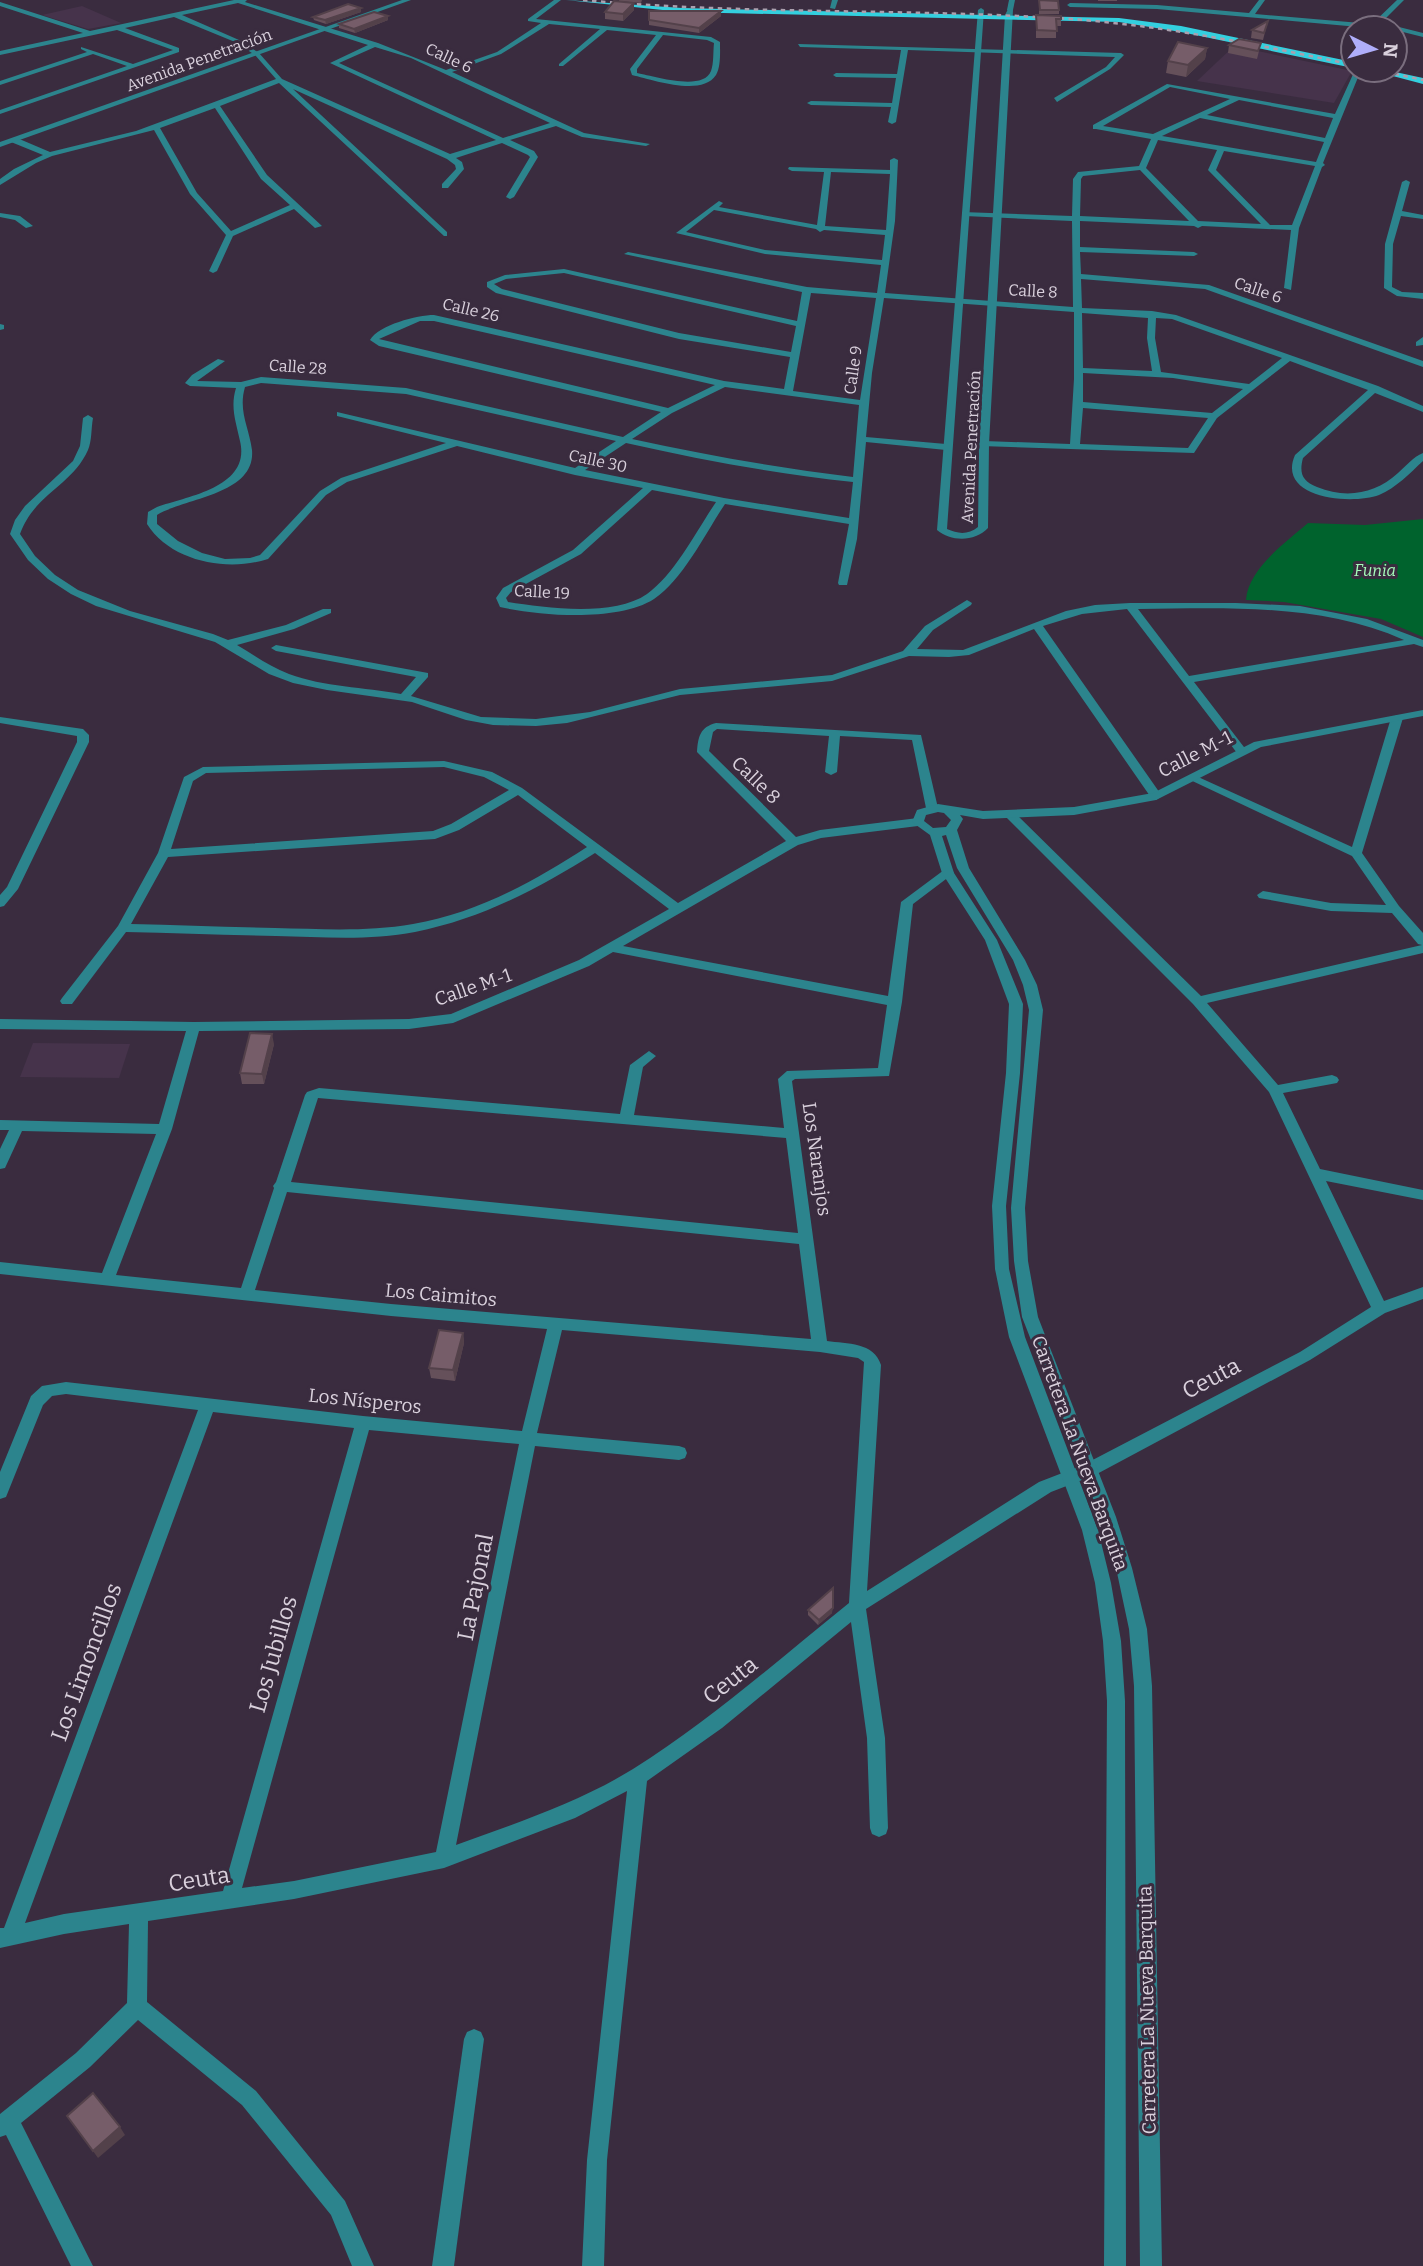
<svg xmlns="http://www.w3.org/2000/svg" width="1423" height="2266" viewBox="0 0 1423 2266" font-family="Bitter,serif">
  <style>
    .built { fill: #46334b }
    .green { fill: #00632d }
    .lines { fill: none; stroke-linecap: round; stroke-linejoin: round }
    .minor { fill: #2c848d; fill-rule: evenodd }
    .tertiary { fill: #2c848d; fill-rule: evenodd }
    .primary { fill: #33d0df; fill-rule: evenodd }
    .rail { stroke: #aaa0ae; stroke-width: 2.5; stroke-dasharray: 4.5 4.5; stroke-linecap: butt }
    .wall { fill: #65505a }
    .shaded-wall { fill: #53414a }
    .building { fill: #765d69; stroke: #53414a; stroke-width: 2 }
    .labels { text-anchor: middle; dominant-baseline: central; stroke-width: 6; stroke-linejoin: round; paint-order: stroke }
    .far-street-label { font-size: 16px; fill: #d9d0dc; stroke: #3a2c3f }
    .far-park-label { font-size: 16px; font-style: italic; fill: #a5fcba; stroke: #3a2c3f }
    .street-label { font-size: 19px; fill: #d9d0dc; stroke: #3a2c3f }
    .near-street-label { font-size: 23px; fill: #d9d0dc; stroke: #3a2c3f }
  </style>
  <rect width="100%" height="100%" fill="#3a2c3f"/>
  <g class="built">
    <path d="M82,6l39,17 -33,6 -46,-14z"/>
    <path d="M1234,46l118,25 -18,32 -137,-22z"/>
    <path d="M33,1043l97,1 -11,34 -99,-1z"/>
  </g>
  <path class="green" d="M1423,519v118l-42,-18 -97,-17 -38,-2c2,-31 39,-57 62,-77l57,2z"/>
  <g class="lines">
    <g class="minor">
      <path d="M234,0h13l-2,2 133,41 68,27 51,-18 44,-29 -13,-2v-2l26,-19h7l-25,19 175,18 9,5c0,9 1,25 -4,33 -14,22 -63,5 -84,0l-2,-6 26,-34 -49,-5 -44,36h-4v-2l41,-35 -51,-5 -48,30 -49,18 132,61 66,11 -4,2 -64,-9 -26,-11 -46,14 24,11 4,6 -24,40 -4,2 -4,-2 24,-40 -2,-2 -26,-12 -46,15 6,4 2,7 -16,19h-6v-4l14,-15 -1,-4 -8,-6 -154,-70 154,143v4h-3l-165,-153 -59,23 47,69 55,51 -7,2 -21,-19 -61,27 -16,35 -4,2 -4,-2 17,-36 -36,-41 -36,-64 -102,26 -16,7 -36,22v-6l14,-10 29,-14 -32,-13v-4h6l33,14 86,-21 140,-52 -21,-24 -20,-13 -61,-25 -49,11 54,20v4l-179,62v-4l127,-44 -34,-12 -93,31v-4l87,-29 -6,-3v-2l52,17 40,-14 -56,-20 -117,25v-4l83,-18 -83,-27v-4l90,29zM238,3l130,42 -38,18 166,77 -46,14 -168,-75 -23,-26 -20,-13 -57,-25zM663,35l44,5 7,3c-1,8 0,20 -3,28 -8,21 -57,5 -74,2v-4zM375,47l36,11 139,65 -47,15 -164,-75zM215,108l46,71 29,26 -59,26 -34,-38 -37,-65z"/>
      <path d="M832,0h6l-3,9 -5,-1z"/>
      <path d="M1009,0h6l-2,10 -3,2 -3,-2z"/>
      <path d="M1259,0h6l-10,14 117,10 25,-24h7l-25,25 16,1 28,7v4l-28,-7v-2h-25l-213,-19 -87,-2 -3,-2 3,-2 87,2 92,8z"/>
      <path d="M798,44l323,9 3,2 -14,14 -53,33 -3,-4 52,-31 9,-10 -207,-7 -12,72 -4,2 -4,-2 3,-15 -80,-2 -4,-2 4,-2 81,2 4,-25 -60,-1 -3,-2 3,-2 61,1 4,-24 -101,-3z"/>
      <path d="M1355,70h6l-38,93 2,2 -3,2 -23,61 -8,62 -7,-2 7,-58 -89,-4 -4,2 -4,-2 -114,-5v26l114,5 4,2 -4,2 -114,-4 1,22 128,11 214,76v6l-218,-78 -124,-10 1,29 70,3 24,4 202,71 45,20v6l-48,-19 -72,65c-4,15 -1,23 14,29 29,12 58,7 81,-14 8,-7 15,-16 25,-20v8c-13,12 -27,27 -44,34 -27,10 -103,4 -84,-40l73,-65 -78,-29 -73,57 -23,35 -213,-7v-4l3,-1 86,3 4,-65v-67l-190,-14 -12,75 -6,64 80,7 5,3 -5,3 -80,-8 -9,97 -10,46h-8l-1,-2 11,-59 -124,-20c-19,28 -42,76 -71,95 -36,23 -113,17 -154,8l-4,-9 7,-10 70,-38 70,-62 -68,-13 -118,-29 -110,36 -21,13 -58,64c-40,13 -97,3 -121,-35l1,-12 9,-5c32,-11 94,-20 83,-66 -4,-19 -10,-34 -4,-53l-46,-2 -5,-3 7,-8 26,-16 7,2 -28,20 44,1 20,-5 145,11 217,49 38,-25 -282,-66 -9,-6c9,-15 47,-25 64,-25l290,66 60,8 6,-32 -111,-18 -183,-46 -9,-6v-5l18,-7 59,-6 233,52 5,-29 -178,-38 4,-2 179,35 70,6 4,-28 -116,-11 -89,-21 43,-32 4,2 -4,4 98,18 7,-53 -32,-1 -4,-2 1,-2 101,3v-10l4,-2 4,2 -3,61 -10,72 188,14 -1,-86 -107,-5h-3v-4l110,4 1,-37 5,-7 61,-6 12,-27 -55,-10h-3v-4l74,-41 168,30zM1170,87l60,12 -77,35 -50,-8zM1239,100l94,18 -8,20 -118,-23zM1200,118l124,24 -8,20 -154,-26zM1158,140l59,10 -9,20 53,54 -63,-3 -52,-53zM1224,151l91,15 -23,59h-22l-54,-55zM1140,170l49,51 -109,-5 1,-37 2,-3zM831,172l59,2 -4,56 -61,-4zM714,210l102,19 4,3 4,-2 61,5 -3,25 -117,-10 -79,-18zM564,273l232,53 -5,26 -112,-19 -177,-44 -8,-5 12,-5zM811,293l65,5 -16,102 -67,-9zM1082,313l66,5 -1,20 5,33 -69,-3zM1156,318l16,1 110,39 -33,26 -88,-12 -6,-34zM420,321h14l281,64 -47,23 -289,-69zM1083,373l90,5 70,11 -31,24 -129,-11zM261,383l145,11 210,47 -41,27 -238,-56v4l109,27 -105,35 -21,13 -60,64 -10,3 -25,1 -23,-6 -24,-12 -21,-17v-9c27,-17 99,-20 95,-65 -3,-23 -14,-39 -7,-63zM725,387l134,18 -6,72c-75,-9 -147,-22 -221,-38l40,-26zM1083,408l125,10 -20,30 -108,-4zM626,443c76,17 150,31 227,39l-4,36 -125,-20 -139,-28zM652,490l64,12c-19,28 -41,72 -69,92 -33,23 -101,14 -139,8l-2,-4 5,-6 70,-38z"/>
      <path d="M1406,180l4,2 -8,29 21,4v4l-22,-3 -8,28 -1,43 10,5 21,1v6l-26,-3 -13,-8 1,-44 17,-62z"/>
      <path d="M0,213l20,3 13,10 -7,2 -11,-8 -15,-3z"/>
      <path d="M0,324l4,1v4l-4,1z"/>
      <path d="M1423,337v8l-7,1v-4z"/>
      <path d="M88,415l5,3c-2,11 -1,22 -5,32 -16,36 -53,43 -68,84l15,22 20,19 23,15 52,21 83,23 15,6 58,-15 37,-16h8v4l-37,16 -57,16c17,10 33,22 52,29 35,13 75,13 112,20l15,-17 -140,-26 -5,-3 5,-3 152,28v4l-17,19 70,21 55,2 54,-7 90,-23 152,-14 71,-24 22,-25 42,-26 5,3 -1,2 -38,25 -16,19 46,1 103,-39 29,-6 35,-2h106l64,3 67,13 56,21v7l-9,-3 -220,38 53,69 -6,3 -4,-1 -110,-144 -45,5 -39,12 119,170 -6,4 -4,-1 -118,-170 -65,26 -20,2 -40,-1 -77,25 -152,14 -113,28 -31,3 -43,-1 -27,-5 -54,-18 -85,-12 -34,-7 -24,-9 -54,-32 -119,-36 -25,-12 -23,-15 -20,-19 -18,-26 5,-14 10,-14 48,-45 7,-15 3,-28zM1138,609c88,-1 183,-6 266,31l-215,36z"/>
      <path d="M1397,715l6,3 -41,135 37,53 24,27v20l-216,50 71,82 54,-10 5,2 2,3 -2,3 -54,10 37,76 103,21v10l-97,-19 58,120 39,-14v12l-38,14 -75,47 -215,115 -44,17 -185,117 19,129 3,90 -2,6 -7,3 -7,-3 -2,-6 -3,-90 -16,-116 -129,106 -75,53 -40,379 -3,106h-22l5,-106 40,-369 -52,27 -131,50 -150,31 -146,22 -1,81 109,89 89,110 29,65h-22l-21,-51 -89,-110 -104,-85 -48,47 -69,56 72,143h-22l-65,-131 -6,2v-23l76,-61 51,-50 2,-79 -65,10 -64,14v-20h4l194,-518 -132,-16 -14,2 -9,9 -37,92 -6,2v-27l31,-76 11,-10 24,-4 297,34 159,15 25,-102 -156,-13 -391,-42v-12l102,11 54,-139 -134,-3 -17,37 -5,1v-20l9,-19h-9v-10l159,4 27,-93 -186,-2v-10l194,3 215,-3 42,-5 128,-54 90,-51 -74,-56c-57,36 -114,66 -180,79 -46,9 -93,5 -139,4 -50,-1 -100,-3 -150,-4l-54,72h-10l-2,-3 2,-3 56,-72 40,-73 26,-76 19,-10 241,-6 48,11 30,16 156,115 108,-62 -89,-89c1,-15 3,-25 19,-29l205,12 17,73 -6,4 -6,-4 -14,-68 -72,-4 -3,36 -6,3 -6,-3 4,-36 -112,-7 -4,3 -4,19 87,86 24,-7 98,-12 6,4 -6,4 -97,12 -23,7 -175,101 265,50 13,-94 43,-32h8l2,3 -41,31 -11,98 -13,74 -94,3 -3,2 35,260c20,3 47,1 54,24l-14,226 172,-109 44,-17 217,-113 71,-45 -102,-215 -76,-88 -190,-190 2,-3h8l188,185 221,-51 -4,-1 -26,-31 -61,-2 -72,-13 -2,-3 6,-4 68,12 55,2 -34,-49 -166,-78 2,-2h8l156,71 39,-129zM444,767l40,10 25,13 -58,34 -18,7 -262,18 22,-68 13,-8zM518,795l69,52c-54,35 -110,66 -174,77 -46,8 -92,5 -138,4 -48,-1 -96,-3 -144,-4l37,-67 267,-18 24,-9zM613,952l274,53 -9,63 -91,3 -9,8 6,49 -150,-13 9,-48 13,-11 -7,-5 -19,14 -10,49 -301,-26 -12,4 -2,3 -29,87 -3,4 1,2 -33,100 -125,-13 56,-146 27,-98 210,-2 44,-6 136,-57zM318,1098l468,40 12,95 -507,-51zM287,1192l512,52 12,95 -420,-35 -136,-14zM562,1330l258,22 38,6 6,4 -15,241c-71,57 -139,118 -216,166 -55,34 -117,54 -177,76l79,-399 144,14 6,-2 2,-5 -2,-5 -6,-2 -142,-13zM213,1412l141,16 -131,463 -159,23 -39,9zM369,1430l150,14 -83,408 -142,29 -52,7z"/>
      <path d="M0,717l83,12 6,6v7l-71,147 -14,17 -4,1v-12l7,-8 70,-145v-6l-77,-13z"/>
      <path d="M474,2029l7,3 3,7 -30,227h-22l32,-227 3,-7z"/>
    </g>
    <g class="tertiary">
      <path d="M402,0h9l-411,147v-5z"/>
      <path d="M981,8l3,2 -37,519c11,5 21,6 31,-2l1,-83 26,-429 3,-6 5,1 -24,434 -1,84c-13,14 -37,14 -51,2l41,-520z"/>
      <path d="M1423,710v6l-162,31 -105,53 -82,15 -91,4 -23,-4 3,4 -6,11 12,38 56,92 12,25 6,25 -18,198 3,53 10,56 78,200 16,51 15,61 5,57 10,580h-22l-6,-580 -5,-57 -13,-61 -16,-51 -78,-200 -8,-56 -3,-53 18,-198 -6,-25 -10,-25 -56,-92 -11,-33 -4,1 12,37 43,67 26,64 -3,69 -14,133 3,63 16,68 73,193 13,53 10,58 4,60 1,565h-22l3,-565 -4,-60 -8,-58 -13,-53 -73,-193 -14,-68 -3,-63 14,-133 3,-69 -24,-64 -43,-67 -12,-38 -18,-13 5,-12 21,-6 45,7 91,-4 79,-14 101,-51zM938,812l6,1 7,7 -5,7 -13,1 -9,-7 2,-6z"/>
    </g>
    <g class="primary">
      <path d="M566,0l116,8 437,10 62,8 172,36v6l-172,-36 -62,-10 -437,-10z"/>
      <path d="M1370,70h16l37,8v6z"/>
    </g>
    <g class="rail">
      <path d="M583,0c162,15 325,8 488,19 95,7 189,26 282,46"/>
      <path d="M1377,70l46,10"/>
    </g>
  </g>
  <g class="wall">
    <path d="M619,0h23l-1,3 -22,-2z"/>
    <path d="M1039,0l20,10v4h-20z"/>
    <rect x="1098" y="0" width="19" height="1"/>
    <path d="M634,3v7l-11,11 -18,-2v-7z"/>
    <path d="M361,8v4l-35,12 -12,-4 -1,-3z"/>
    <path d="M649,11l72,5 -22,17 -50,-8z"/>
    <path d="M1036,15l25,4v7h-5v12h-20z"/>
    <path d="M388,16v4l-33,13 -16,-5v-4z"/>
    <path d="M1266,28l-3,12 -12,-2 1,-8z"/>
    <path d="M1229,45l30,6 -2,8 -29,-6z"/>
    <path d="M1207,48l-2,11 -19,18 -20,-4 2,-12z"/>
    <path d="M274,1044l-10,40h-22l-2,-11z"/>
    <path d="M463,1333l1,10 -9,38 -24,-3 -2,-10z"/>
    <path d="M808,1610l24,3 -14,12 -10,-10z"/>
  </g>
  <g class="shaded-wall">
    <path d="M634,3v7l-11,11v-7z"/>
    <path d="M361,8v4l-35,12 -1,-4z"/>
    <path d="M721,11v5l-22,17v-5z"/>
    <path d="M388,16v4l-33,13 -1,-4z"/>
    <path d="M1207,48l-2,11 -19,18 2,-12z"/>
    <path d="M272,1034l2,10 -10,40 -2,-10z"/>
    <path d="M463,1333l1,10 -9,38 -2,-11z"/>
    <path d="M833,1608l-1,5 -14,12 1,-5z"/>
    <path d="M120,2127l5,8 -27,23 -5,-7z"/>
  </g>
  <g class="building">
    <path d="M1039,0l19,1 1,9h-19z"/>
    <path d="M614,1l20,2 -11,11 -18,-2z"/>
    <path d="M348,4l13,4 -36,12 -12,-3z"/>
    <path d="M649,11h72l-22,17 -50,-8z"/>
    <path d="M374,12l14,4 -34,13 -15,-5z"/>
    <path d="M1036,15l25,1v3h-5l1,12 -20,-1z"/>
    <path d="M1268,21l-4,12 -12,-3z"/>
    <path d="M1239,39l22,4 -3,8 -29,-6z"/>
    <path d="M1178,42l29,6 -19,17 -20,-4z"/>
    <path d="M250,1033l22,1 -10,40 -22,-1z"/>
    <path d="M439,1330l24,3 -10,37 -24,-2z"/>
    <path d="M833,1588v20l-14,12 -11,-10z"/>
    <path d="M93,2093l27,34 -27,24 -26,-35z"/>
  </g>
  <g class="labels">
    <g class="far-street-label">
      <text transform="translate(449 58) rotate(25)">Calle 6</text>
      <text transform="translate(199 60) rotate(-20)">Avenida Penetración</text>
      <text transform="translate(1258 290) rotate(19)">Calle 6</text>
      <text transform="translate(1033 291) rotate(3)">Calle 8</text>
      <text transform="translate(471 310) rotate(13)">Calle 26</text>
      <text transform="translate(298 367) rotate(4)">Calle 28</text>
      <text transform="translate(853 370) rotate(-82)">Calle 9</text>
      <text transform="translate(971 447) rotate(-87)">Avenida Penetración</text>
      <text transform="translate(598 461) rotate(12)">Calle 30</text>
      <text transform="translate(542 592) rotate(3)">Calle 19</text>
    </g>
    <g class="far-park-label">
      <text x="1375" y="570">Funia</text>
    </g>
    <g class="street-label">
      <text transform="translate(1195 754) rotate(-27)">Calle M-1</text>
      <text transform="translate(756 780) rotate(44)">Calle 8</text>
      <text transform="translate(473 987) rotate(-19)">Calle M-1</text>
      <text transform="translate(817 1159) rotate(82)">Los Naranjos</text>
      <text transform="translate(441 1295) rotate(5)">Los Caimitos</text>
      <text transform="translate(365 1401) rotate(6)">Los Nísperos</text>
      <text transform="translate(1080 1453) rotate(70)">Carretera La Nueva Barquita</text>
      <text transform="translate(1147 2010) rotate(-91)">Carretera La Nueva Barquita</text>
    </g>
    <g class="near-street-label">
      <text transform="translate(1211 1378) rotate(-28)">Ceuta</text>
      <text transform="translate(475 1587) rotate(-79)">La Pajonal</text>
      <text transform="translate(273 1654) rotate(-74)">Los Jubillos</text>
      <text transform="translate(86 1662) rotate(-70)">Los Limoncillos</text>
      <text transform="translate(730 1680) rotate(-38)">Ceuta</text>
      <text transform="translate(199 1879) rotate(-9)">Ceuta</text>
    </g>
  </g>
  <g transform="translate(1374 49) rotate(95)"><circle r="33" fill="#3a2c3f" stroke="#7a6e7e" stroke-width="2"/>
  <path d="M0-5L12 26L0 18L-12 26Z" fill="#afaefa"/>
  <text y="-10" font-size="19" font-weight="bold" text-anchor="middle" fill="#d9d0dc">N</text>
  </g>
</svg>
